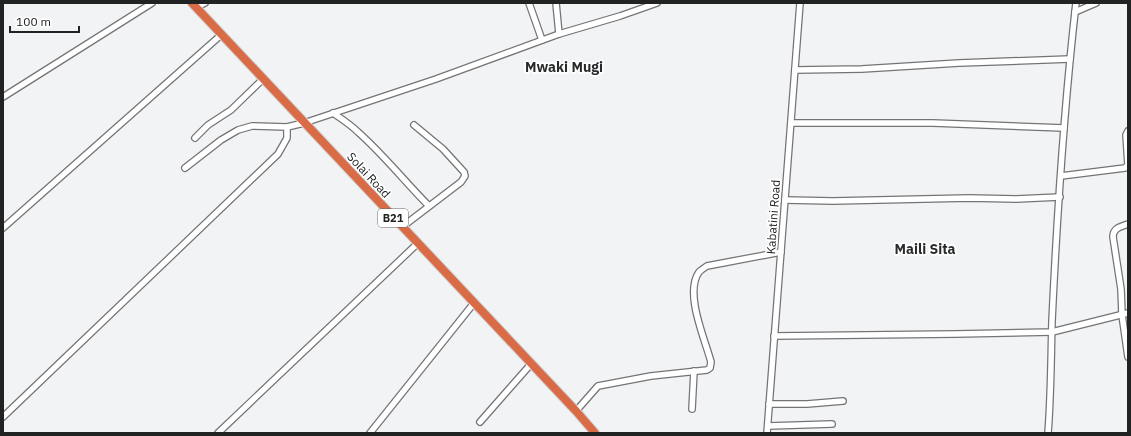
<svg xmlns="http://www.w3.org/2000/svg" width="1131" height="436" viewBox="0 0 1131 436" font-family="'IBM Plex Sans',sans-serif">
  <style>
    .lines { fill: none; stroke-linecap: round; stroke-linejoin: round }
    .minor-casing { stroke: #747476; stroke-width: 8 }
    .highway-casing { stroke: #cecece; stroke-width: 10 }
    .minor { stroke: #fff; stroke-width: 5.5 }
    .highway { stroke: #da6b47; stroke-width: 8 }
    .labels { text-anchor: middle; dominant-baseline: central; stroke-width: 3.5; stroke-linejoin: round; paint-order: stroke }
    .shield { fill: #fff; stroke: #646464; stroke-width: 1 }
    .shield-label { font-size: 11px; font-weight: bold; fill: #212222 }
    .street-label { font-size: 12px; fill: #212222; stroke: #fff }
    .quarter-label { font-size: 14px; font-weight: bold; fill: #292a2b; stroke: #fff }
  </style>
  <rect width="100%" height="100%" fill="#f2f3f5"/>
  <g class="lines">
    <g class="minor-casing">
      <g id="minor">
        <path d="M529,3l13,37"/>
        <path d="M556,3l3,31"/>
        <path d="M196,7l9,-4"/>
        <path d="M1075,12l21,-9"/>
        <path d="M795,70l67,-1 97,-6 111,-4"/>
        <path d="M3,97l149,-94"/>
        <path d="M333,113c9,6 18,12 25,19 26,23 47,50 71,74"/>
        <path d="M791,123h142l131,5"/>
        <path d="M195,138l13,-13 23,-15 32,-31"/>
        <path d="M185,168l36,-28 17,-10 14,-4 35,1 17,-4 132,-44 123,-45 61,-18 37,-13"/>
        <path d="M1061,176l64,-8 3,-3 -2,-30 2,-4"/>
        <path d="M785,200l48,1 136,-3 47,1 44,-2"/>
        <path d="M1128,224c-8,3 -15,4 -15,13l8,52 1,26 6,42"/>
        <path d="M402,227l59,-45 4,-6 -1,-4 -21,-23 -29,-24"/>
        <path d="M3,228l218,-193"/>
        <path d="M774,336l181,-2 97,-2 76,-19"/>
        <path d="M769,404h38l36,-3"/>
        <path d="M692,409l2,-38"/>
        <path d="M576,411l22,-25 53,-10 56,-6 3,-2 1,-6c-6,-23 -27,-69 -12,-90 2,-2 5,-4 8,-6l74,-14"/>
        <path d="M3,417l275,-263 9,-16v-11"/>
        <path d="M480,422l51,-58"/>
        <path d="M768,426l64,-2"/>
        <path d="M218,433l199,-189"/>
        <path d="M370,433l104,-130"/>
        <path d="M767,433l33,-430"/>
        <path d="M1048,433c3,-37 3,-75 4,-112 5,-106 12,-213 24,-318"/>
      </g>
    </g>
    <g class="highway-casing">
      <path id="highway" d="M192,3l384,408 19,22"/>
    </g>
    <use href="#minor" class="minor"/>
    <use href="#highway" class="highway"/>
  </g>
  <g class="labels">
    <rect class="shield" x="378" y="209" width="30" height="18" rx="3"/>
    <g class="shield-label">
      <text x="393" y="218">B21</text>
    </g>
    <g class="street-label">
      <text transform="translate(369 175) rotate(47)">Solai Road</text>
      <text transform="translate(773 217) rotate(-86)">Kabatini Road</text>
    </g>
    <g class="quarter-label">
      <text x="564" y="67">Mwaki Mugi</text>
      <text x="925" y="249">Maili Sita</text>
    </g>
  </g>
  <rect width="1131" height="436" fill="none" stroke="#212222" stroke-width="8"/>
  <path d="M10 26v6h69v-6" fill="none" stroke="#212222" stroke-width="2"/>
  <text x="16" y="26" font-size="12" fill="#212222" stroke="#ffffff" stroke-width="3" paint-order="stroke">100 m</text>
</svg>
